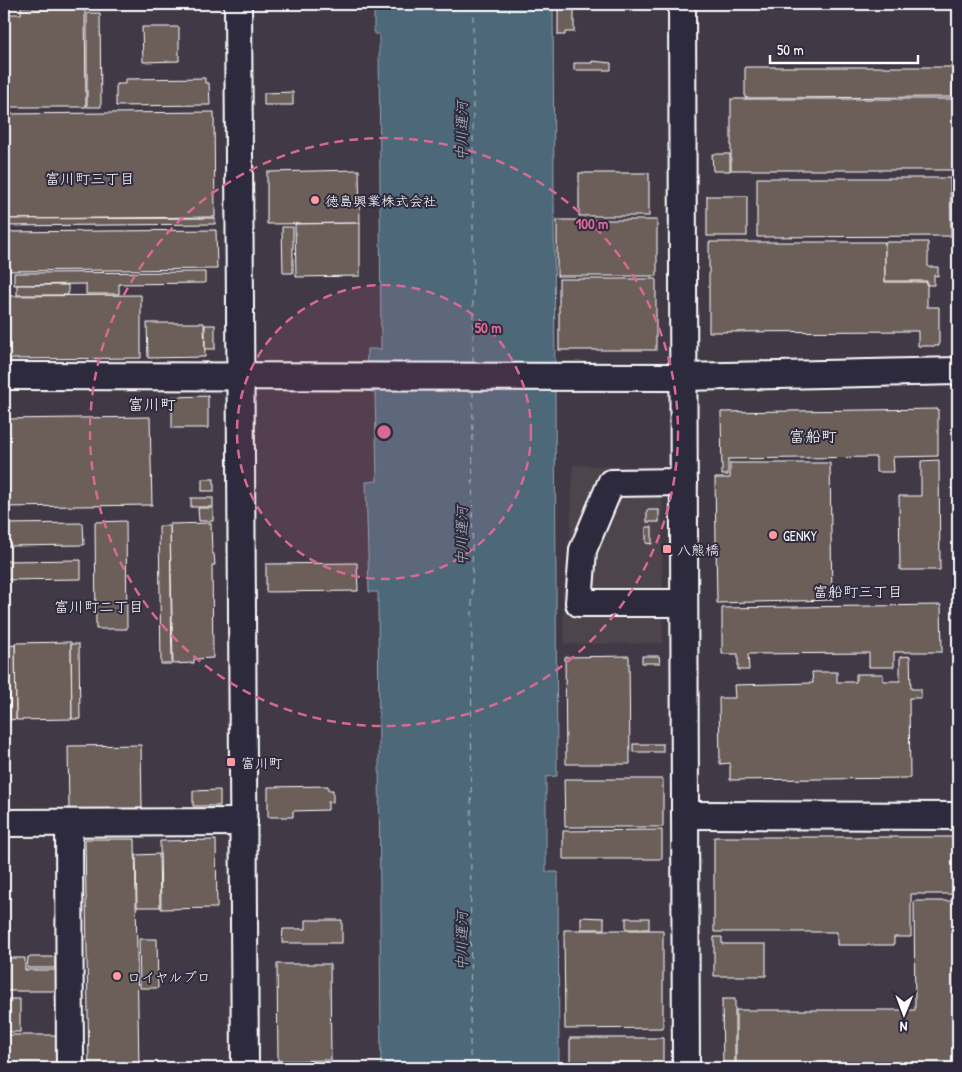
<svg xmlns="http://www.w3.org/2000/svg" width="962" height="1072" viewBox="0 0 962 1072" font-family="'Patrick Hand','Klee One',sans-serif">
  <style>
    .built { fill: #4e454c }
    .water { fill: #4e6779; stroke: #95a4af }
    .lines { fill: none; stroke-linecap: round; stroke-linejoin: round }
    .ferry { stroke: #afbbc3; stroke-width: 1; stroke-dasharray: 6 5; stroke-linecap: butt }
    .building { fill: #6c5e5a; stroke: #fff }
    .minor-casing { stroke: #fff; stroke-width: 30 }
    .minor { stroke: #2f2a3d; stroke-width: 26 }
    .ring { fill: none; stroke: #d76994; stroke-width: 2.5; stroke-dasharray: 9 6 }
    .poi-dot { fill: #ff9aa2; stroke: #2f2a3d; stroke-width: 2 }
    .labels { text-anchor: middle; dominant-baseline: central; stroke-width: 4; stroke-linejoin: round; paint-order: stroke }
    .poi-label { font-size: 14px; fill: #fff; stroke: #2f2a3d; text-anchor: start }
    .water-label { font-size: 15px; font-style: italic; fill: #afbbc3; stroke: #2f2a3d }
    .neighbourhood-label { font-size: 15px; fill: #fff; stroke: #2f2a3d }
    .quarter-label { font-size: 16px; fill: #fff; stroke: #2f2a3d }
    .centre { fill: #d76994; stroke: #2f2a3d; stroke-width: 2.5 }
    .ring-label { font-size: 15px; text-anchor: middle; font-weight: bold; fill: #d76994; stroke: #2f2a3d; stroke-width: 4; stroke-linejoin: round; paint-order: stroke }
  </style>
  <rect width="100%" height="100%" fill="#413a46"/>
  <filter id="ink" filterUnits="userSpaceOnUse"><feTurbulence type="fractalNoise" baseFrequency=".02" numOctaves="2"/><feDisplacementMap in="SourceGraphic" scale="10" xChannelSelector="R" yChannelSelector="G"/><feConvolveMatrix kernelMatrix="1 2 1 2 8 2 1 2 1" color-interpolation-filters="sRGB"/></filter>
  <g filter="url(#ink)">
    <path class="built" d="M573,465l89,3 1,175 -98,1 -3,-53 7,-19z"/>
    <path class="water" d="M374,4h179l4,772 -11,1v95h12l1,196h-178l-3,-476h-9l-3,-110 11,-1 -2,-89 -9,-1 1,-42h14l-2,-315h-5z"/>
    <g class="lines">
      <g class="ferry">
        <path d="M473,4v361"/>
        <path d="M470,1068l3,-679"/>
      </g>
    </g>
    <g class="building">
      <path d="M558,4h16v28h-9v3h-7z"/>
      <path d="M21,6h64l1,101h-82v-93h17z"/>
      <path d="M87,13h13l1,94h-14z"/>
      <path d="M142,27h37v34l-36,1z"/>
      <path d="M592,61l19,2v7h-37v-7h18z"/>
      <path d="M745,67h208v30l-208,1z"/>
      <path d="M205,78v5h4l1,22 -94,1v-22h9v-5z"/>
      <path d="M293,92v13h-29v-12z"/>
      <rect x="731" y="99" width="224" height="71"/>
      <path d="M214,112l1,105 -211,2v-105z"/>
      <path d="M712,154h18v17h-17z"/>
      <path d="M359,170l1,53 -93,1v-52z"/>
      <rect x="579" y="173" width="70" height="43"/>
      <path d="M757,178h193l1,58 -194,1z"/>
      <rect x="707" y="196" width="40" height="40"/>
      <path d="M215,218v6l-211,2v-7z"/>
      <rect x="557" y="220" width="100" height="56"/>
      <path d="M360,223v53l-64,1 -1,-53z"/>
      <path d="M282,227h11v46h-10z"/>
      <path d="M216,230l1,39 -213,2v-39z"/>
      <path d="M709,242h176v40h42v25h12v39h-21v-15l-209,1z"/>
      <path d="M885,242h43v25h10v9l-4,-1v10h-7v-4h-42z"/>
      <path d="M205,272v11l-86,1v10h-33v-10l-72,1v-12z"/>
      <rect x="559" y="279" width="97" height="71"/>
      <rect x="17" y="285" width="51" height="10"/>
      <path d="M141,295v63l-137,1v-63z"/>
      <path d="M147,323h57l1,34 -57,1z"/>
      <rect x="205" y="325" width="10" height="24"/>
      <path d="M208,396v32h-36v-31z"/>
      <path d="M938,409v47l-45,1 1,15h-18v-15l-148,2v16h-6l-1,-63z"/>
      <path d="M150,417l2,88 -148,2v-88z"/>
      <path d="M939,460l1,110h-40l-1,-74h22v-35z"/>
      <path d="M730,463h100l2,137 -115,3 -2,-125h15z"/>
      <rect x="202" y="479" width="12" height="12"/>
      <rect x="191" y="498" width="22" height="9"/>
      <path d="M198,508h15v13h-14z"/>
      <rect x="647" y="510" width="12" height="12"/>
      <path d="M126,521l1,108h-31l-1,-107z"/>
      <path d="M83,523l1,22 -79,1v-22z"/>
      <path d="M211,523l1,30 2,1 1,11h-3l1,93 -19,1v4l-21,1 -3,-140z"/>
      <path d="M159,526h11l2,138h-11z"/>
      <path d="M646,527h6v17l-6,-1z"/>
      <path d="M81,560v19l-77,1v-19z"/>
      <path d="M357,563l1,28 -92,1v-28z"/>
      <path d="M941,605l1,47h-48v15h-25v-14l-121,1 1,16h-11v-16h-16v-46z"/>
      <path d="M71,642l1,77 -56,1 -1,-77z"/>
      <path d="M71,644h8l1,75h-8z"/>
      <path d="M15,645l1,74 -6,1 -1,-74z"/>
      <path d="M629,656l1,108h-64l-1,-107z"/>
      <path d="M642,656h17l1,7h-18z"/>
      <path d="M910,656l1,33h10v9h-12l1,80 -180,2v-17l-10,1 -1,-66h16l-1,-13 79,-2 -1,-11h25v10h19v-8h27v7h17v-24z"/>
      <rect x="633" y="744" width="30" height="8"/>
      <path d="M141,745l1,64 -73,1 -1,-64z"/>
      <path d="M564,779h99v48h-98z"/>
      <path d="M328,786v4h5v12h-5v8l-35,1v6h-25v-30z"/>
      <path d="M220,790v16h-27v-15z"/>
      <path d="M662,830v29h-99v-28z"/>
      <path d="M714,837h244v57h-47v43h-17v8h-57v-13h-123z"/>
      <path d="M85,839h50l4,229h-50z"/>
      <path d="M216,840l1,68 -56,1 -1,-68z"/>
      <path d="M159,854l1,53h-23l-1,-52z"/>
      <path d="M914,901h44v167h-222v-58h179z"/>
      <path d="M581,917l23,1v11h-23z"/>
      <rect x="626" y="918" width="23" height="11"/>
      <path d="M306,920h36v23h-60l1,-14h23z"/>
      <path d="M564,930h99v98l-98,1z"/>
      <path d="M714,937h8v7h44v32h-52z"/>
      <path d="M139,939h18l1,49h-18z"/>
      <path d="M28,957h27v11h-28z"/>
      <path d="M4,958h21v12h31v21h-52z"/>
      <path d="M277,964h53l1,96 -53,1z"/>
      <rect x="4" y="999" width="16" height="33"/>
      <path d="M722,999h13v69h-12z"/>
      <path d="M4,1035h54l-1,33h-53z"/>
      <rect x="570" y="1038" width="93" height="30"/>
      <rect x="271" y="1061" width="20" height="7"/>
    </g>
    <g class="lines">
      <g class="minor-casing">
        <g id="minor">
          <path d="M238,4l7,1064"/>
          <path d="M682,4l4,1064"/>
          <path d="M4,376l679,1 275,-6"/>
          <path d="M684,482l-73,1 -28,67 -4,53h105"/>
          <path d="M685,815l273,1"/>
          <path d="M4,823l240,-1"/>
          <path d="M69,823l1,245"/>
        </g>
      </g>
      <use href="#minor" class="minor"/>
    </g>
  </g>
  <circle cx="384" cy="432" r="147" fill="#d76994" fill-opacity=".12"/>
  <g class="ring">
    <circle cx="384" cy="432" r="147"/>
    <circle cx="384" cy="432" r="294"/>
  </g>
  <g class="poi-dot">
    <circle cx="315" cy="200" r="5"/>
    <circle cx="773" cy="535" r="5"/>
    <rect x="662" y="544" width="10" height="10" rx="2.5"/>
    <rect x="226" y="757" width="10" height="10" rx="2.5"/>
    <circle cx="117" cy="976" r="5"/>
  </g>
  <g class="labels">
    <g class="poi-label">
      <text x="325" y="200">徳島興業株式会社</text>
      <text x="783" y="535">GENKY</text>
      <text x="677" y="549">八熊橋</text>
      <text x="241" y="762">富川町</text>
      <text x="127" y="976">ロイヤルプロ</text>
    </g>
    <g class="water-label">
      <text transform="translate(461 131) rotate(-90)">中川運河</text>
      <text transform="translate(461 536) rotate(-90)">中川運河</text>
      <text transform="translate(461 941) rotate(-90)">中川運河</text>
    </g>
    <g class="neighbourhood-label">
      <text x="90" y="178">富川町三丁目</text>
      <text x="858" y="591">富船町三丁目</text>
      <text x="99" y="606">富川町二丁目</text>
    </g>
    <g class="quarter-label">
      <text x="152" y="404">富川町</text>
      <text x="813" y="436">富船町</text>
    </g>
  </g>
  <circle cx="384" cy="432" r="8" class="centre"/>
  <g class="ring-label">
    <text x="592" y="229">100 m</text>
    <text x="488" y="333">50 m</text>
  </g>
  <rect width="962" height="1072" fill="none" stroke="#2f2a3d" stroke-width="20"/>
  <rect x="10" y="10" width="942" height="1052" fill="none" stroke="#fff" stroke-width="2" filter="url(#ink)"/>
  <g transform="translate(904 1014) rotate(181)" stroke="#2f2a3d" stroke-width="4" paint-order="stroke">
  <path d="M0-4L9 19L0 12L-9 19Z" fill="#ffffff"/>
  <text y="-8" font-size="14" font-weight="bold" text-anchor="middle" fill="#ffffff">N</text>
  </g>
  <path d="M770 55v8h148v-8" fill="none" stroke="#ffffff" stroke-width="2.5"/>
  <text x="777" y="55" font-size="15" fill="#ffffff" stroke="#2f2a3d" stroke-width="4" paint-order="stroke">50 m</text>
</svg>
